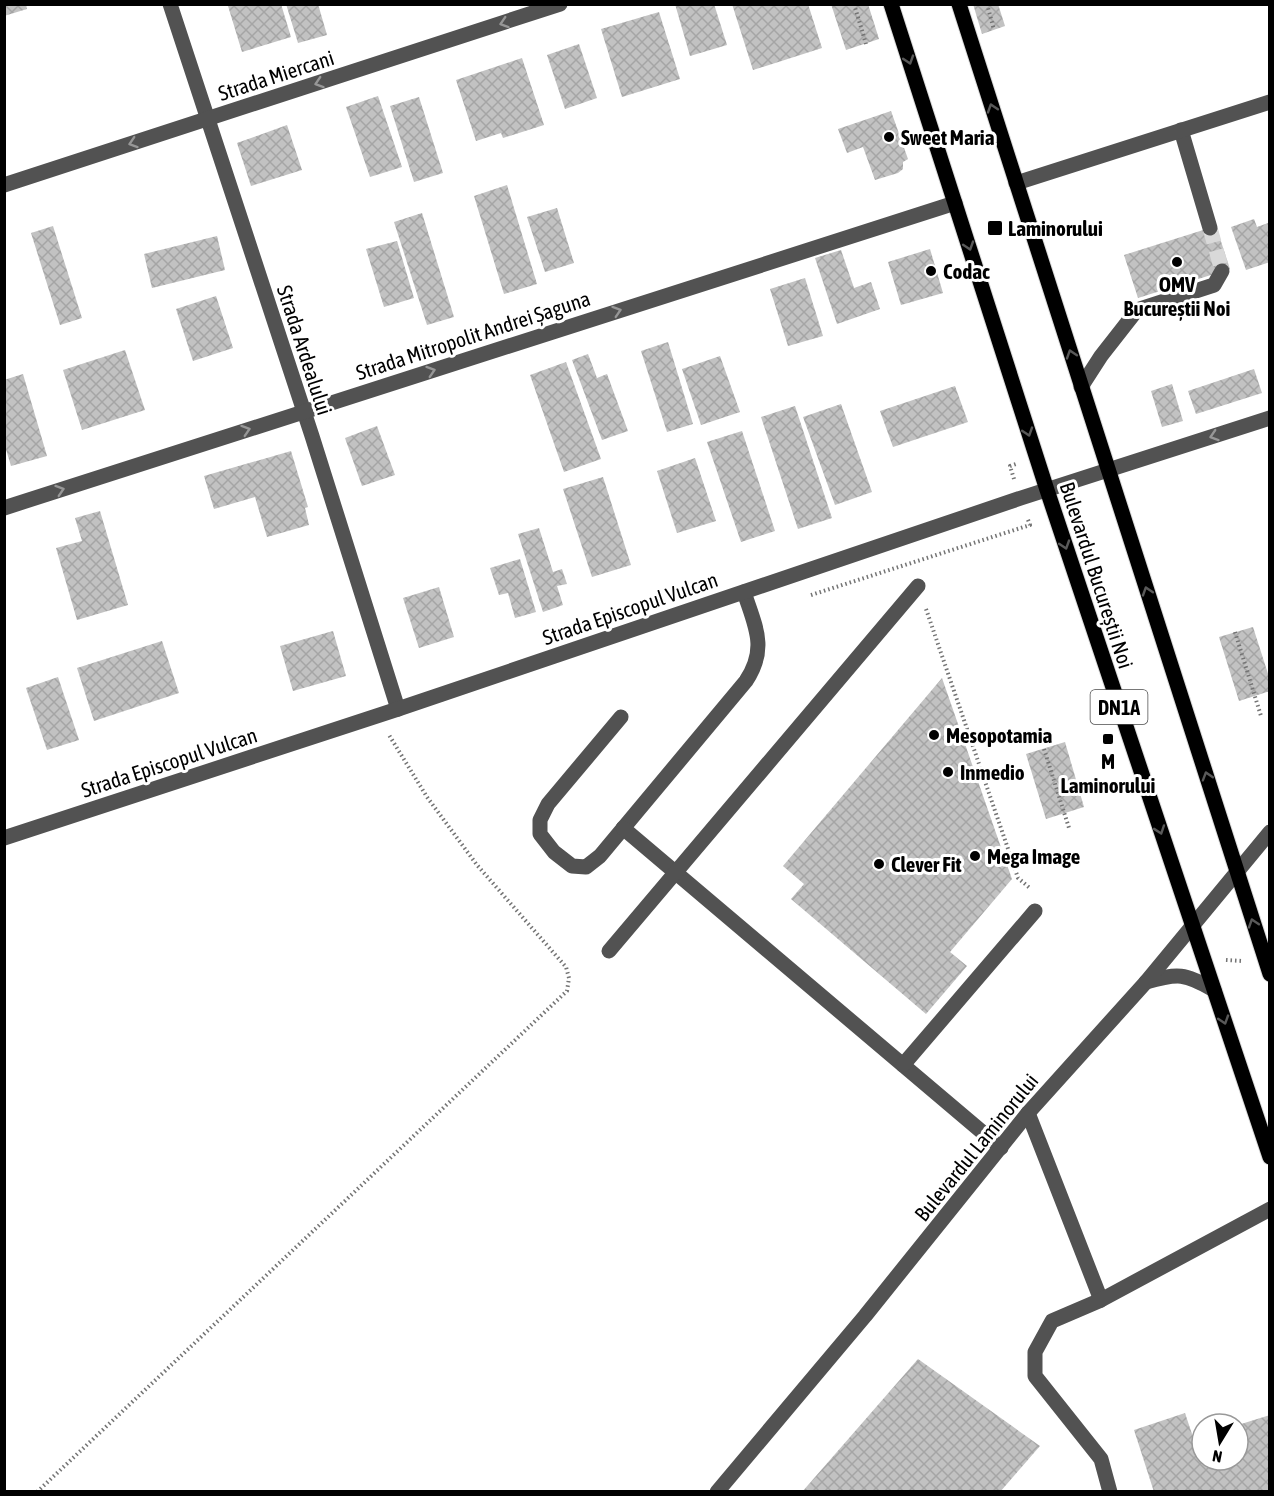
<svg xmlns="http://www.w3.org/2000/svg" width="1274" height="1496" viewBox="0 0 1274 1496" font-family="'Asap Condensed',sans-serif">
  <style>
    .building { fill: url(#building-cross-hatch) }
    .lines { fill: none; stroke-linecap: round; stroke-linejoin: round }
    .minor-tunnel { stroke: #d9d9d9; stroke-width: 15; stroke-dasharray: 15 8; stroke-linecap: butt }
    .major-casing { stroke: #dbdbdb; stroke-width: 17 }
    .path { stroke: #747474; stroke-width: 4; stroke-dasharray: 1.5 3; stroke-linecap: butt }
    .minor { stroke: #525252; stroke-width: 15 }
    .major { stroke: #000; stroke-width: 15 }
    .oneway { stroke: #979797 }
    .oneway2 { stroke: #595959 }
    .poi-dot { fill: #000; stroke: #fff; stroke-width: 2 }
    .labels { text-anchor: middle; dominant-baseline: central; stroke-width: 6; stroke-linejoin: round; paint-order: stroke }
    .shield { fill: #fff; stroke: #4c4c4c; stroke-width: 1.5 }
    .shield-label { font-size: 20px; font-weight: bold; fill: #000 }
    .street-label { font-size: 21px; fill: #000; stroke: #fff }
    .poi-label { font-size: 21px; font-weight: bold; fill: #000; stroke: #fff; text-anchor: start }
  </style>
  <defs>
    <pattern id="building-cross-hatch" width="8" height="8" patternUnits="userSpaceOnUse" patternTransform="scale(1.5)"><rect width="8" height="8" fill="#c2c2c2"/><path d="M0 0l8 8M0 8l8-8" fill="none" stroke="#a5a5a5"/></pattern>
  </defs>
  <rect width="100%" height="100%" fill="#fff"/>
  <g class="building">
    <path d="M4,4h22l1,5 -23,7z"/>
    <path d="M234,4h47l10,33 -49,15 -14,-46z"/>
    <path d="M286,4h32l9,31 -29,8z"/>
    <path d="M675,4h39l13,41 -37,11z"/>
    <path d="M732,4h76l14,44 -69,22z"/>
    <path d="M831,4h37l11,35 -33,11z"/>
    <path d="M973,4h25l7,22 -23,8z"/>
    <path d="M659,12l21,67 -58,18 -21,-68z"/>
    <path d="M579,44l18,54 -32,11 -18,-54z"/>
    <path d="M522,58l22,67 -41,13 -2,-5 -25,8 -20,-61z"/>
    <path d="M378,96l24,71 -32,10 -24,-70z"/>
    <path d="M419,97l24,76 -29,9 -24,-76z"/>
    <path d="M891,111l17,48 -5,3v7l-5,4 -23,7 -12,-33 -16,6 -9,-24z"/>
    <path d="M287,125l15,45 -51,16 -14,-43z"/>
    <path d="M507,185l30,99 -33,10 -30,-98z"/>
    <path d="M557,208l17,55 -29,9 -18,-55z"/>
    <path d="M422,213l32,104 -27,8 -33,-103z"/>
    <path d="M1254,219l3,8 11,-4 2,39 -24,8 -15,-43z"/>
    <path d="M53,226l29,92 -22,7 -29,-92z"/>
    <path d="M1216,226l14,43 -92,29 -14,-43z"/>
    <path d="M217,236l8,34 -73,18 -8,-34z"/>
    <path d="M397,241l17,57 -30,9 -18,-58z"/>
    <path d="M930,249l13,44 -42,12 -13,-43z"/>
    <path d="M841,250l13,38 17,-6 9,27 -43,15 -22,-66z"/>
    <path d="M805,278l18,58 -35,10 -18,-57z"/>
    <path d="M216,296l17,52 -40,13 -17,-52z"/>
    <path d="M668,342l25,82 -26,8 -26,-81z"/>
    <path d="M125,350l20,60 -63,20 -19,-60z"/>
    <path d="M588,354l9,24 10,-4 21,57 -26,9 -30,-80z"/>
    <path d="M720,356l20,56 -39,13 -19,-56z"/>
    <path d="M566,362l35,97 -37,13 -34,-97z"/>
    <path d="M1254,369l8,24 -66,21 -8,-23z"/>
    <path d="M23,374l24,82 -36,10 -7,-23v-63z"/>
    <path d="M1172,384l11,37 -21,6 -11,-36z"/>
    <path d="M955,386l13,36 -75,25 -13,-36z"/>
    <path d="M841,404l31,88 -37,13 -32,-88z"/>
    <path d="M795,406l37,112 -34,11 -37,-112z"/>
    <path d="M377,426l18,49 -33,11 -17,-48z"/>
    <path d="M742,431l33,100 -34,11 -34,-100z"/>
    <path d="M291,451l17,56 -3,1 4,17 -42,12 -12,-40 -41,12 -10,-33z"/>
    <path d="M695,458l21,63 -39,12 -20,-62z"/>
    <path d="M603,477l28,88 -39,12 -29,-88z"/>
    <path d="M100,511l28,94 -51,15 -21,-72 26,-7 -7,-23z"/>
    <path d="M539,528l14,44 9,-3 5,15 -10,2 6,19 -20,7 -25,-78z"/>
    <path d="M520,559l16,53 -21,6 -7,-25 -9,2 -9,-27z"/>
    <path d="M439,587l15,50 -35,11 -16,-50z"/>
    <path d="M1253,627l17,53v11l-31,10 -20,-64z"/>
    <path d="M333,631l13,45 -53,15 -13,-45z"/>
    <path d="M162,641l17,52 -85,28 -17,-53z"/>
    <path d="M58,677l21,63 -32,10 -21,-62z"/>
    <path d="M942,678l70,201 -62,73 17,14 -41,48 -135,-115 13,-15 -21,-18z"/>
    <path d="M1065,742l19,65 -38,12 -20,-65z"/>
    <path d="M918,1359l122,87 -40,46h-198z"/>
    <path d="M1185,1413l9,27 8,-3v23h36v-35l32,-10v77h-116l-20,-62z"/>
  </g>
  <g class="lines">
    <path class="minor-tunnel" d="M1210,228l12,43"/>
    <g class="major-casing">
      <g id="major">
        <path d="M891,4l156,486 223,667"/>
        <path d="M959,4l311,970"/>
      </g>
    </g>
    <g class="path">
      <path d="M854,4l12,40"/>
      <path d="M987,4l7,26"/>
      <path d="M1014,479l-4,-13 6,-2"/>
      <path d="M811,595l219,-70 -3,-8"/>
      <path d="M926,609l92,269 13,11"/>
      <path d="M1235,632l26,84"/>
      <path d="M1044,749l25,79"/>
      <path d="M1226,960l16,1"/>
      <path d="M37,1492l530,-501 2,-13 -3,-11 -89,-102 -50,-68 -38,-62"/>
    </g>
    <g class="minor">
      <path d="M170,4l142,432 86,273"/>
      <path d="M1181,130l29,98"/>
      <path d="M1016,183l254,-81"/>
      <path d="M4,185l556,-181"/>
      <path d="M1081,387l20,-31 36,-46 77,-25 8,-14"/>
      <path d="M4,508l951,-305"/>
      <path d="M621,717l-73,87 -8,16v14l14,18 18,14 14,1 14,-11 146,-175c22,-33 9,-55 -2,-89"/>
      <path d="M623,828l378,320"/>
      <path d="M4,838l394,-129 623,-211 249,-80"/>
      <path d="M609,951l309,-365"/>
      <path d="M1146,982c32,-9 39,-9 68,8"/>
      <path d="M903,1065l132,-154"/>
      <path d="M1028,1113l73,187"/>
      <path d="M717,1492l148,-176 163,-203 118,-131 124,-150"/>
      <path d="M1110,1492l-9,-33 -66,-83v-24l17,-31 49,-21 169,-91"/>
    </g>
    <use href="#major" class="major"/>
  </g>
  <defs><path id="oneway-chevron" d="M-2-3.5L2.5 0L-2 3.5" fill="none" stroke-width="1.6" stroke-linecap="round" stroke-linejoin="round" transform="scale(1.5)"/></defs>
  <g class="oneway">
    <use href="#oneway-chevron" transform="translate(504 23) rotate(162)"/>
    <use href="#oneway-chevron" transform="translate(319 83) rotate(162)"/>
    <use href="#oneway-chevron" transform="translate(133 143) rotate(162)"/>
    <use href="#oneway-chevron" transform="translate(617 311) rotate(-18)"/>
    <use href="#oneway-chevron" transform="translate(431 371) rotate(-18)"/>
    <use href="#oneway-chevron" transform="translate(246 430) rotate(-18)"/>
    <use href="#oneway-chevron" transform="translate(1214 436) rotate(162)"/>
    <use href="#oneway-chevron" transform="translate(60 490) rotate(-18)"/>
  </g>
  <g class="oneway2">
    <use href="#oneway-chevron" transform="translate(909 60) rotate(72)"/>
    <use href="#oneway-chevron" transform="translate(992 108) rotate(-108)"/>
    <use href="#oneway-chevron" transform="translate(969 246) rotate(72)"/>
    <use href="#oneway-chevron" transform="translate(1071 354) rotate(-108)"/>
    <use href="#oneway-chevron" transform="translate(1028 432) rotate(72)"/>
    <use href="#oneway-chevron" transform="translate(1065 545) rotate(72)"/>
    <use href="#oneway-chevron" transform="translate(1147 591) rotate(-108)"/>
    <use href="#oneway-chevron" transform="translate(1207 776) rotate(-107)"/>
    <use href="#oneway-chevron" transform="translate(1160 830) rotate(71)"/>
    <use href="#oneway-chevron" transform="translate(1253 923) rotate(-108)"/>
    <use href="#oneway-chevron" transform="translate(1224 1020) rotate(72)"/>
  </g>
  <g class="poi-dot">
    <circle cx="889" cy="137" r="6"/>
    <rect x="987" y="220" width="16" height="16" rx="3"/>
    <circle cx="1177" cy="262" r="6"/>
    <circle cx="931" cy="271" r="6"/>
    <circle cx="934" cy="735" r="6"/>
    <rect x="1102" y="733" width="12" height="12" rx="3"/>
    <circle cx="948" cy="772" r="6"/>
    <circle cx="975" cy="856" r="6"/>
    <circle cx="879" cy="864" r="6"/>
  </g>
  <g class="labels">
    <rect class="shield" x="1090.5" y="690" width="57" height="34" rx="4.5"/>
    <g class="shield-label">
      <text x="1119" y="707">DN1A</text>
    </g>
    <g class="street-label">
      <text transform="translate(276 75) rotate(-18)">Strada Miercani</text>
      <text transform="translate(473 335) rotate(-18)">Strada Mitropolit Andrei Șaguna</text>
      <text transform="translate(305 350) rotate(72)">Strada Ardealului</text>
      <text transform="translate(1097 575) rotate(72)">Bulevardul Bucureștii Noi</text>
      <text transform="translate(630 608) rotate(-19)">Strada Episcopul Vulcan</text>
      <text transform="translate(169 762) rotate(-18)">Strada Episcopul Vulcan</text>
      <text transform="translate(976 1147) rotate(-51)">Bulevardul Laminorului</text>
    </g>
    <g class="poi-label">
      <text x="901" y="137">Sweet Maria</text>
      <text x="1008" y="228">Laminorului</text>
      <text x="943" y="271">Codac</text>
      <text x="1177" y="284" text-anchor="middle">OMV<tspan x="1177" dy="24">Bucureștii Noi</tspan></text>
      <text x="946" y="735">Mesopotamia</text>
      <text x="1108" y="761" text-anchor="middle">M<tspan x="1108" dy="24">Laminorului</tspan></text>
      <text x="960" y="772">Inmedio</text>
      <text x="987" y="856">Mega Image</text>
      <text x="891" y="864">Clever Fit</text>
    </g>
  </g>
  <rect width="1274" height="1496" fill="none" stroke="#000000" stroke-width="12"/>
  <g transform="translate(1220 1442) rotate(191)"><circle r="28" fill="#ffffff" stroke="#999999" stroke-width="1.5"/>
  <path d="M0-4.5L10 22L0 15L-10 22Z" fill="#000000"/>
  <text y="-9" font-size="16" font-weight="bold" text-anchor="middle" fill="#000000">N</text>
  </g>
</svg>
